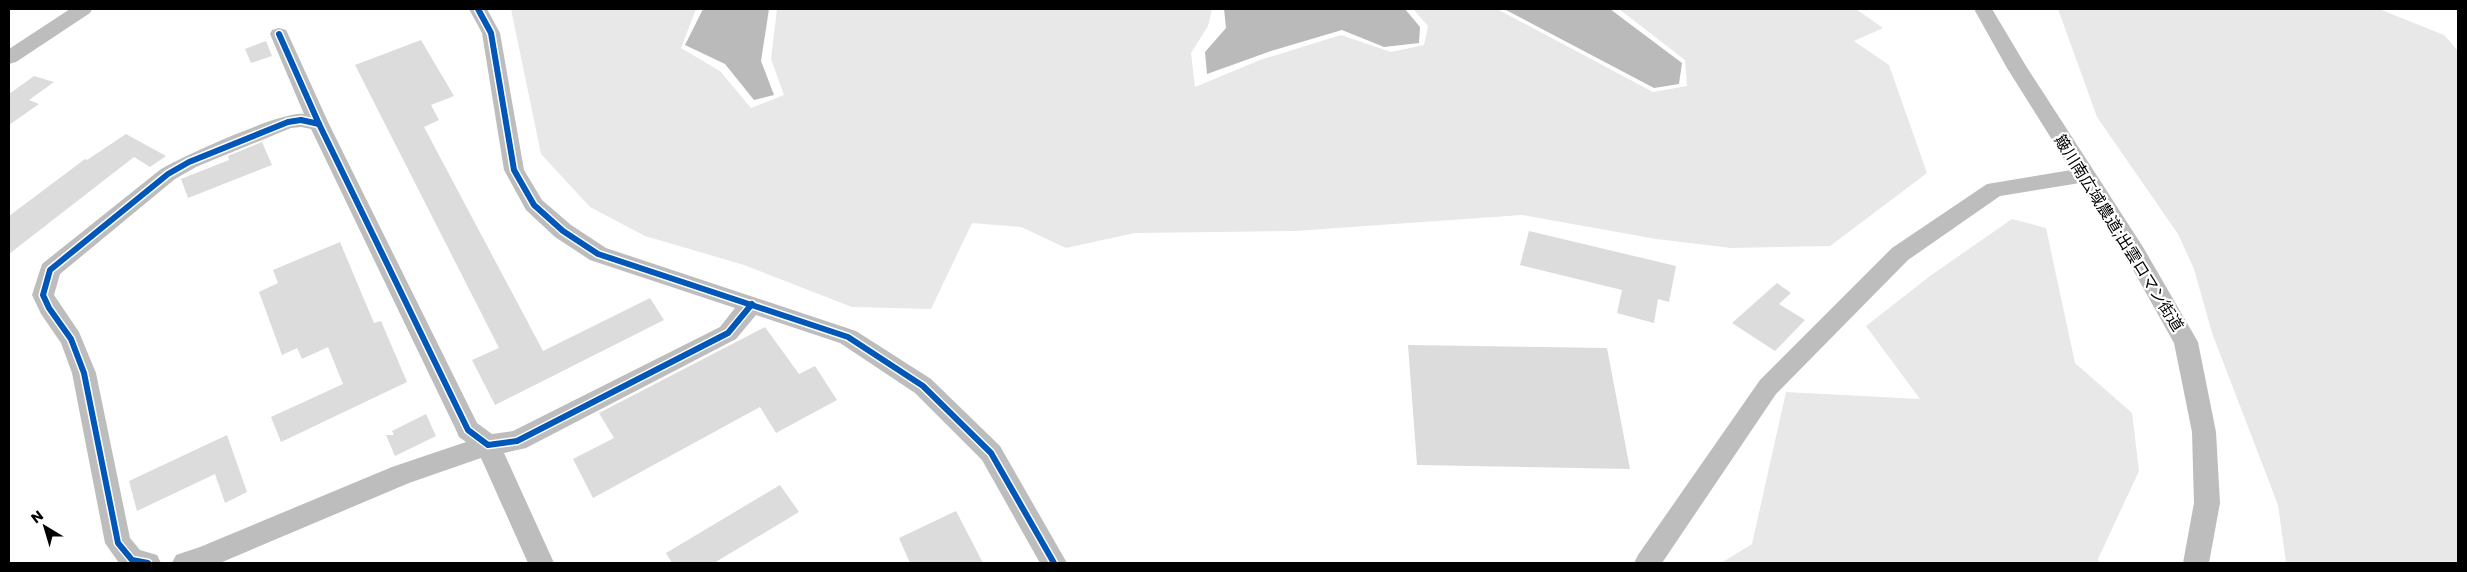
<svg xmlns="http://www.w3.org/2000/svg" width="2467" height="572" viewBox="0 0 2467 572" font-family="Poppins,'Noto Sans JP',sans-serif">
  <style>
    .green { fill: #e8e8e8 }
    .water { fill: #bababa }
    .building { fill: #dcdcdc }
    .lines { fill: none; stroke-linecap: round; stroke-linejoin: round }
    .minor { fill: #bdbdbd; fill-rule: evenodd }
    .cycleway-casing { stroke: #fff; stroke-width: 9 }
    .cycleway { stroke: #0057b8; stroke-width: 6 }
    .labels { text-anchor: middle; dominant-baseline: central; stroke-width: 4.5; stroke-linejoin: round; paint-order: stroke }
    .street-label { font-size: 16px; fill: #000; stroke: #fff }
  </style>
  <rect width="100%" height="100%" fill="#fff"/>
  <g class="green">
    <path d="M511,9h185l-15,39 39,23 31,37 33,-13 -13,-36 6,-50h435l-4,17 -17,27 4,34 65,-27 81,-25 50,17 33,-7 4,-19 -15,-17h84l156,83 34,-6 -2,-26 -66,-51h237l27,19 -29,13 35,24 38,108 -97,73 -99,2 -75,-9 -134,-24 -227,16 -160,2 -69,15 -45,-21 -49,-4 -41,86 -79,-2 -108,-42 -99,-29 -55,-29 -49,-53z"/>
    <path d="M2058,9h321l65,26 14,16v512h-172l-8,-58 -66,-172 -18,-64 -16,-35 -81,-117z"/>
    <path d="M2012,219l34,9 29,135 57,50 7,58 -41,88 2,4h-379l31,-19 34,-152 134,7 -54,-73 64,-50z"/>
  </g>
  <g class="water">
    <path d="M703,9h66l-8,52 13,34 -20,5 -29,-36 -40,-19z"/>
    <path d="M1224,9h181l15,18 -1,16 -35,4 -42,-17 -71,21 -64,23 -2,-22 21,-24z"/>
    <path d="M1504,9h106l72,54 -3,21 -25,4z"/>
  </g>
  <g class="building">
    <path d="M421,40l33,56 -23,9 8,15 -15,7 119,224 107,-53 14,22 -169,85 -23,-45 27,-12 -144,-283z"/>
    <path d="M266,41l6,15 -21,7 -6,-14z"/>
    <path d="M34,76l20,6 -25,18 10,4 -30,21v-31z"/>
    <path d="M126,134l40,22 -16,11 -16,-10 -125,97v-38l76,-57 2,1z"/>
    <path d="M262,142l10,23 -84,33 -7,-19 48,-19 -1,-4z"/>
    <path d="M1529,231l147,35 -7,36 -11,-3 -4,24 -37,-10 5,-23 -102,-25z"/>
    <path d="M340,242l34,81 7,-2 26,61 -126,60 -10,-25 72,-33 -15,-37 -26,12 -5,-11 -15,7 -23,-63 19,-9 -5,-13z"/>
    <path d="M1777,283l14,10 -12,11 26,16 -30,31 -43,-28z"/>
    <path d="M765,327l34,47 16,-8 22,34 -61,33 -16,-26 -167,91 -20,-39 41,-21 -15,-25z"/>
    <path d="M1408,345l199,3 23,121 -213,-4z"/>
    <path d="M426,414l10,22 -41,20 -9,-21h8l-2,-4z"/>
    <path d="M227,435l20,57 -22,11 -10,-29 -78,37 -8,-30z"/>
    <path d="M780,485l19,27 -85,51h-42l-6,-10z"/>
    <path d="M956,511l27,52h-73l-11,-25z"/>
  </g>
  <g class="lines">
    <g class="minor">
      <path d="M70,9h22l-2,4 -74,49 -7,2v-15z"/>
      <path d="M469,9h18l13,24 24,137 18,30 29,25 35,23 250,83 75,48 69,67 67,117h-27l-58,-103 -67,-67 -75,-50 -84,-28 -20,24 -210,109 -22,5 50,110h-26l-47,-105 -72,25 -189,80h-48l4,-8 24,-8 192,-80 74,-25 -7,-5 -3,-7 -145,-301 -10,-2 -10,1 -95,39 -21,12 -115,95 -6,21 25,37 17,41 34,165 10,12 17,5 4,8h-42l-14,-20 -33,-170 -11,-30 -20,-29 -9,-19 10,-31 119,-95c22,-13 123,-59 143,-55l-34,-80 2,-4 7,-2 7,2 2,4 41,90 148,299 15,11 21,-3 207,-104 15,-19 -145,-48 -35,-23 -29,-27 -22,-40 -22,-137z"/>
      <path d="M1974,9h18l34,57 117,181 55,95 18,90 4,71 -11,60h-26l11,-60 -2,-71 -18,-89 -47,-84 -47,-76 -80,13 -92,64 -132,134 -114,169h-28l4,-8 122,-175 132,-132 95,-64 84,-14 -64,-102z"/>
    </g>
    <g class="cycleway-casing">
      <g id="cycleway">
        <path d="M478,9l13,24 23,137 20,35 29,26 35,23 250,83 75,49 68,67 63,110"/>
        <path d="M279,34l40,90 149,306 20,15 29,-4 211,-108 24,-29"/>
        <path d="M148,563l-16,-3 -14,-17 -34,-170 -13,-34 -22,-31 -6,-13 7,-25 118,-96 21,-12 99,-40 13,-2 18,4"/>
      </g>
    </g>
    <use href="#cycleway" class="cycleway"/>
  </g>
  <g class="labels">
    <g class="street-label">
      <text transform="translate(2119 233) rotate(58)">簸川南広域農道;出雲ロマン街道</text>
    </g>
  </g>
  <rect width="2467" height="572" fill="none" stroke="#000000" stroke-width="20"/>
  <g transform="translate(45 527) rotate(322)" stroke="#ffffff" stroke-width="4" paint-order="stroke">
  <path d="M0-4L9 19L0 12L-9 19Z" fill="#000000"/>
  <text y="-8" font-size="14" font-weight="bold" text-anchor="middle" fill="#000000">N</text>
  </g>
</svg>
